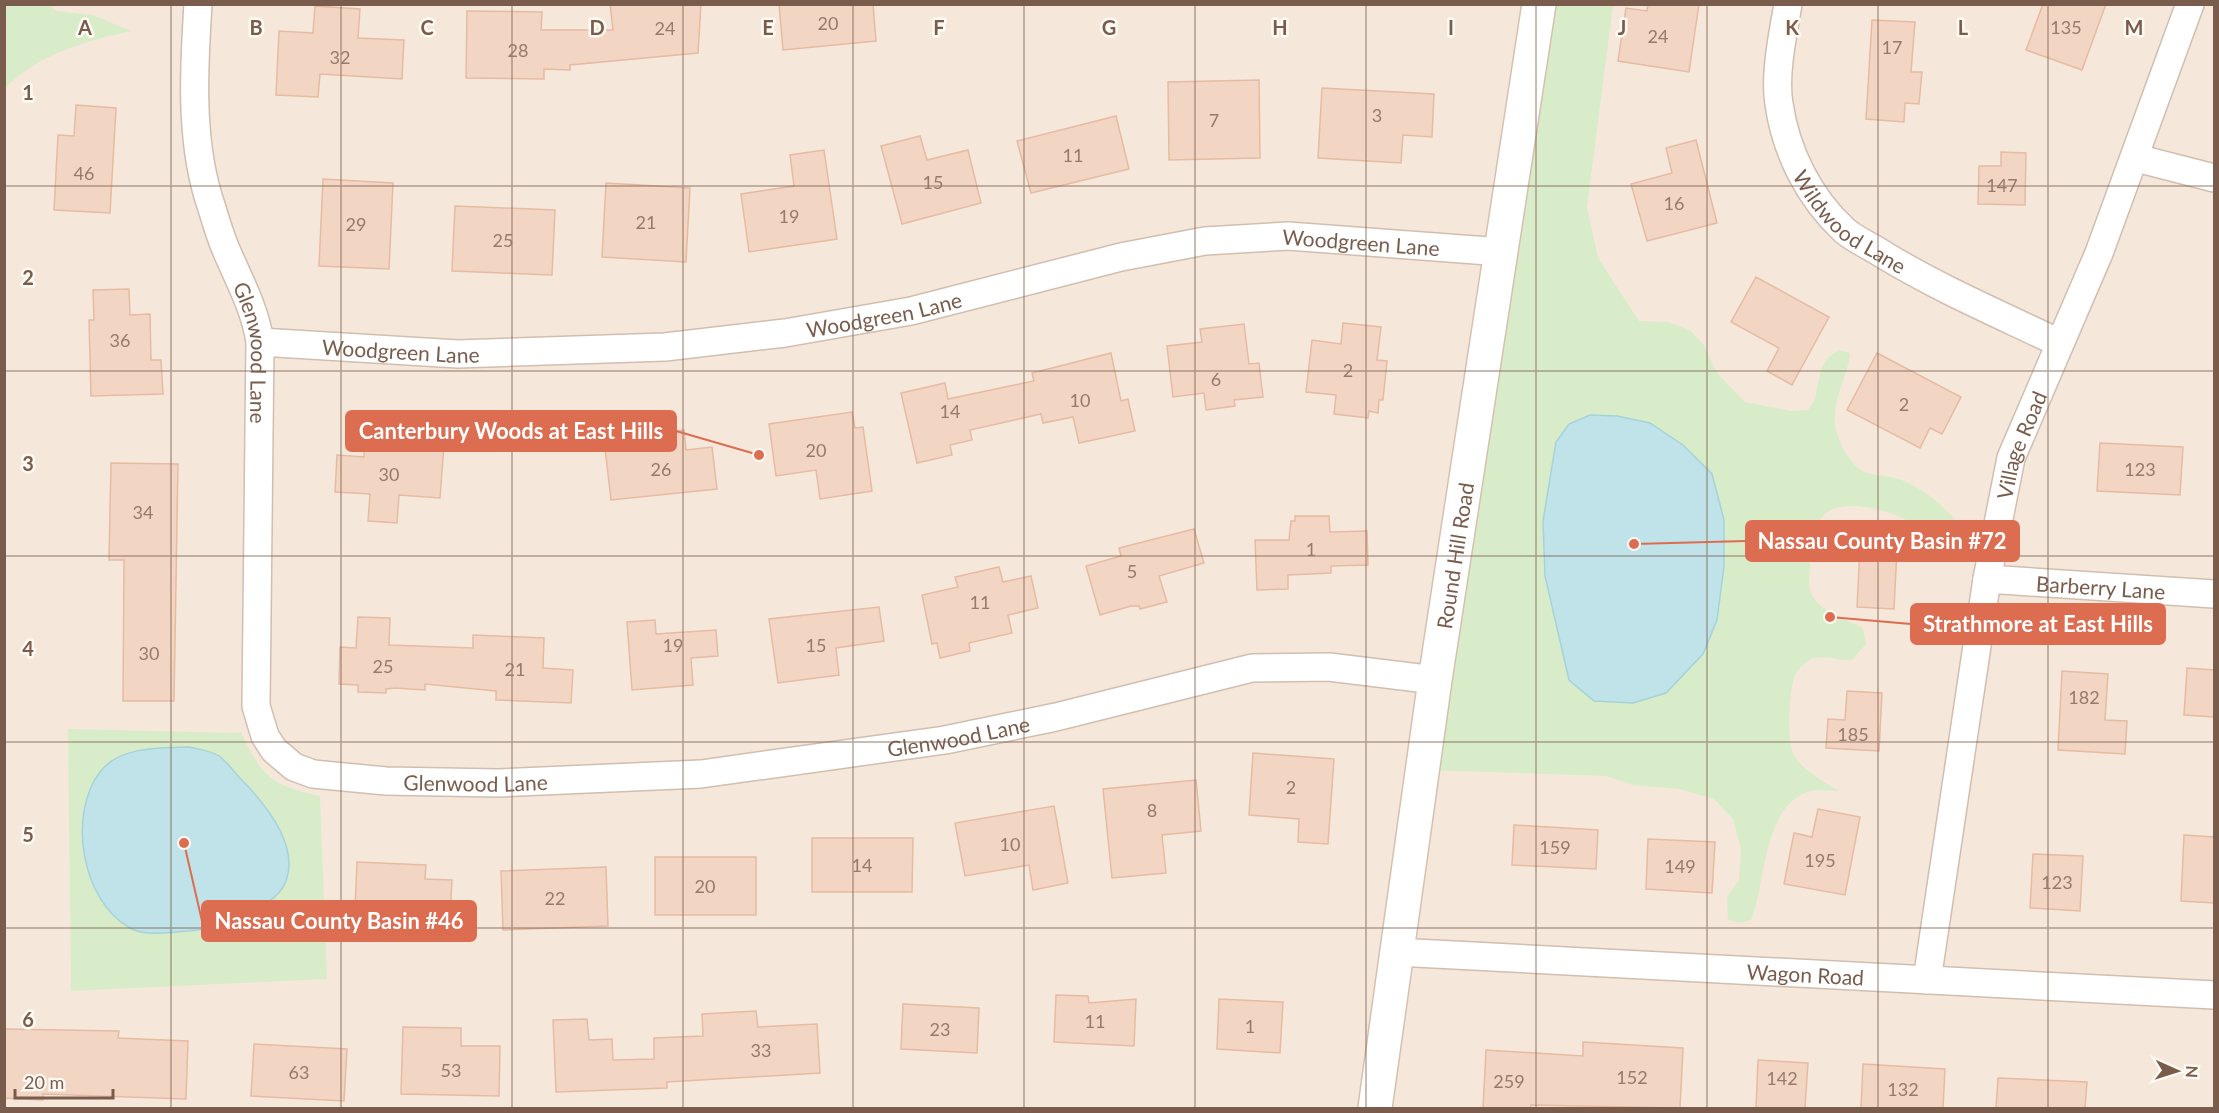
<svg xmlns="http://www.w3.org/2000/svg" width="2219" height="1113" viewBox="0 0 2219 1113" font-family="Lato,sans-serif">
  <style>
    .residential { fill: #f5e8da }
    .green { fill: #d8ecc9 }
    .water { fill: #bfe3e8; stroke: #a5d3da; stroke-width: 1.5 }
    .building { fill: #f3d5c3; stroke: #e6bba3; stroke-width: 1.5 }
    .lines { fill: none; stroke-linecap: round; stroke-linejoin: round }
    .street-casing { stroke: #d1beb0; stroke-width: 30 }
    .secondary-casing { stroke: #d6c0b0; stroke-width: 36 }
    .street { stroke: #fff; stroke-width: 27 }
    .secondary { stroke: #fff; stroke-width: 33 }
    .grid { fill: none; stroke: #7a5c4d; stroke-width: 1.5; stroke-opacity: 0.55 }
    .labels { text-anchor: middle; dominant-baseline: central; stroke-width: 5; stroke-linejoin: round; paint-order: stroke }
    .number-label { font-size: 18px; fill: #987a6a }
    .street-label { font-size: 21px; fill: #7a5c4d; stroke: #fffaf3 }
    .grid-label { font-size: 20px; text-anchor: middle; font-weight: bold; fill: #7a5c4d; stroke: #fffaf3; stroke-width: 5; stroke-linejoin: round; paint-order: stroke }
    .leader { fill: none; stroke: #dc6d51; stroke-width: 2 }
    .callout-dot { fill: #dc6d51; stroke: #fffaf3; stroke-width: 2 }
    .callout { fill: #dc6d51; stroke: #dc6d51; stroke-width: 2 }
    .callout-label { font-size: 22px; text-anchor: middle; font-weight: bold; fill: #fff }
  </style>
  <rect width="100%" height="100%" fill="#fdf6ec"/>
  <rect class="residential" x="5" y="5" width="2209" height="1103"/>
  <g class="green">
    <path d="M5,4l44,1 7,6 37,4 38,16c-49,11 -90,22 -126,57z"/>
    <path d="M1551,5h62l-26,202 11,51 41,63 29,1 22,8 14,15 13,28 28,29 46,9 17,-1c17,-20 2,-44 31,-60l11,3c-2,24 -18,46 -15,71 2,17 16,44 32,49 11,3 22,3 32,6 25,10 42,24 59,44l-2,10c-22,5 -36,-7 -56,-16 -18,-8 -63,-20 -78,0 -8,11 -13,52 -13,67 0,24 36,35 54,44l3,16 -14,16c-15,1 -25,-6 -41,-1 -4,2 -14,11 -16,16 -6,15 -9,70 0,82 12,16 28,25 45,34 -10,0 -24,-2 -33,1 -45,17 -41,92 -56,128l-10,3 -13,-3 -1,-23 12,-17 2,-31 -8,-30 -19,-20 -35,-10 -47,-4 -25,-9 -184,-6z"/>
    <path d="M68,729l173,4c22,44 29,52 79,63l7,183 -256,12z"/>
  </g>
  <g class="water">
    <path d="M1590,415l27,1 33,7 33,22 29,29 12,46v46l-7,54 -14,34 -37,39 -33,10 -39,-2 -25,-21 -24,-104 -2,-55 13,-79 13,-18z"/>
    <path d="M189,747c9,2 23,4 30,9 7,5 13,13 19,20 23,23 60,65 49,102 -5,18 -23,27 -38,36 -17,12 -40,15 -61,17 -17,1 -42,6 -58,-3 -48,-26 -63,-113 -30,-156 19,-26 61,-24 89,-25z"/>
  </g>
  <g class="building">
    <path d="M610,4h91l-3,49 -128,12v5l-26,-1v10l-78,-1 1,-67 75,1 -1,18h72z"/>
    <path d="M779,4h94l3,37 -93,9z"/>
    <path d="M1648,4h51l-10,68 -71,-11 8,-53 21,3z"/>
    <path d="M2043,4h63l-24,66 -56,-20z"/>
    <path d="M315,6l45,3 -2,29 46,2 -2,39 -82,-5 -2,23 -42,-2 3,-64 34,2z"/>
    <path d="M1872,20l43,2 -4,50h11l-3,32 -14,-1 -1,19 -38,-3z"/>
    <path d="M1259,80l1,78 -91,2 -1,-78z"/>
    <path d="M1322,88l112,6 -2,43 -29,-2 -2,28 -83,-5z"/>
    <path d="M76,105l40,3 -6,105 -56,-3 4,-75 16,1z"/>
    <path d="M1116,116l13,53 -98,24 -14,-52z"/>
    <path d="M920,136l7,24 41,-10 13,53 -79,21 -21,-78z"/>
    <path d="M1696,140l21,83 -70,18 -16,-57 41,-11 -6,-25z"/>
    <path d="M824,150l13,89 -88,13 -8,-58 53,-8 -4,-31z"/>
    <path d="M2001,152l25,1 -1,52 -47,-1 1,-38h22z"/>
    <path d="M323,179l70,4 -4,86 -70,-3z"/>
    <path d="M606,183l84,5 -4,74 -84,-5z"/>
    <path d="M455,206l100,4 -3,65 -100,-4z"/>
    <path d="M1756,277l73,40 -37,68 -25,-14 12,-23 -48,-26z"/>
    <path d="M129,289l1,26 20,-1 1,46h10l2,34 -72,2 -2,-76h5l-1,-30z"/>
    <path d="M1343,323l38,4 -4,33 10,1 -4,39h-4l-1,13 -9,-2 -1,7 -34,-4 2,-19 -30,-3 6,-52 29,4z"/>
    <path d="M1244,324l5,40 10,-1 4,34 -29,3 1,6 -29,4 -2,-17 -31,4 -6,-51 35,-4 -2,-13z"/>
    <path d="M1111,353l10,48 7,-2 7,32 -56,12 -6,-26 -30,6 -2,-9 -71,16 2,10 -22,5 2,10 -35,8 -16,-70 44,-10 3,16 86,-18 -2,-8z"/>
    <path d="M1877,353l84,44 -19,37 -12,-6 -10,20 -73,-38z"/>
    <path d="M852,412l3,16 8,-1 9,64 -52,8 -4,-29 -40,6 -7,-52z"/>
    <path d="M684,430l2,20 26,-3 5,42 -106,11 -7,-61z"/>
    <path d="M365,439l79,6 -4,53 -41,-3 -2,28 -29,-2 2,-27 -35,-2 2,-37 27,2z"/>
    <path d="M2100,443l83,4 -3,48 -83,-4z"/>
    <path d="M111,463l67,1 -4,237h-51l1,-141h-15z"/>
    <path d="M1295,516h34l1,16 37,-1 1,34 -37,1v7l-43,2v14l-31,1 -2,-50h34l2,-19h4z"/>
    <path d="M1861,528l37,2 -4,79 -37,-2z"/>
    <path d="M1194,529l10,34 -45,13 8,26 -27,7 -1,-3h-8l-31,9 -14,-49 35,-10 -2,-8z"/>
    <path d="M999,567l4,15 28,-6 7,32 -30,7 4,18 -43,10 1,8 -30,7 -3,-15 -5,1 -10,-49 36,-8 -3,-10z"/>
    <path d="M879,607l5,34 -48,7 3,27 -61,8 -9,-64z"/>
    <path d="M358,617l32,1 -1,27 84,3v-13l71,3 -1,30 30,2 -2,33 -75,-3v-9l-71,-7v6l-30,-2 -9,1v4l-28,-1v-7l-19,-1 1,-37 16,1z"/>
    <path d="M655,620l1,14 60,-4 2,26 -27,2 2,27 -61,5 -5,-68z"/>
    <path d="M2187,668l27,2v47l-30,-2z"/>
    <path d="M2062,671l46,3 -3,46 22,1 -2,33 -67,-4z"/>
    <path d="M1847,691l35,2 -3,58 -53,-3 2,-29 17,1z"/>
    <path d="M1253,753l81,6 -6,85 -30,-2 1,-23 -50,-4z"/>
    <path d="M1196,780l5,51 -39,4 4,38 -54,5 -9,-89z"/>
    <path d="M1054,806l14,77 -35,7 -4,-25 -64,11 -10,-53z"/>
    <path d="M1818,809l42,8 -15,78 -61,-11 10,-51 18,4z"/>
    <path d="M1514,825l84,5 -2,39 -84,-4z"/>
    <path d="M2184,835l30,2v66l-33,-2z"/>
    <path d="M812,838h101l-1,54h-100z"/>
    <path d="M1648,839l67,3 -3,51 -66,-4z"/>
    <path d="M2033,854l50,2 -3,55 -50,-3z"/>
    <rect x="655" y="857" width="101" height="58"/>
    <path d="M357,862l69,3 -1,14 27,1 -2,37h-23v15l-32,-1 1,-20 -41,-1z"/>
    <path d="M606,867l2,59 -105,4 -2,-59z"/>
    <path d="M1056,995l32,1 1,7 47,-4 -2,47 -80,-4z"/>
    <path d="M1219,999l64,3 -3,51 -63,-4z"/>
    <path d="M903,1004l76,4 -2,45 -76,-4z"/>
    <path d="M756,1011l2,16 59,-3 3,49 -153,9v6l-111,4 -3,-72 34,-1 2,21 23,-1 1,21 41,-1v-21l49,-2 -1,-22z"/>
    <path d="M403,1027l58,1v18h39l-1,50 -98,-2z"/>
    <path d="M5,1029l114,2 -1,7 70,3 -2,58 -143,-5v6l-39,-2z"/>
    <path d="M1583,1042l100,6 -3,60 -149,-3v3h-48l3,-58 97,6z"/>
    <path d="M254,1044l93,5 -3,52 -93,-5z"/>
    <path d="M1758,1060l50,3 -3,45h-49z"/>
    <path d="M1863,1064l82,5 -2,39h-82z"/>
    <path d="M1998,1078l89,4 -2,26h-89z"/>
  </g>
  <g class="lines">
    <g class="street-casing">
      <g id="street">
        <path id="s1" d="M198,4c-4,63 -8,131 10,192 6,18 11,38 19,56 13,30 28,57 33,90l-4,364 9,30 9,14 20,17 19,7 73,7 112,2 203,-9 244,-34 111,-23 196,-49 77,-1 106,13"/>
        <path id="s2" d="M1788,4c-5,30 -14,71 -9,100 7,48 30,94 66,127 11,9 27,16 39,24 56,34 117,60 175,88"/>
        <path d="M2136,158l78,20"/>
        <path id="s3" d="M260,342l198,12 207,-7 120,-14 126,-22 210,-54 84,-16 83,-5 214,16"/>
        <path id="s4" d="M1987,579l227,15"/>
        <path id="s5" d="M1396,952l818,43"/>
        <path id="s6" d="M1927,980l60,-401 24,-121 88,-205 91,-249"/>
      </g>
    </g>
    <g class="secondary-casing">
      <g id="secondary">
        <path id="s7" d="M1375,1108l60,-428 104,-676"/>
      </g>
    </g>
    <use href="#street" class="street"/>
    <use href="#secondary" class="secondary"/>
  </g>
  <path class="grid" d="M171,4v1104M341,4v1104M512,4v1104M683,4v1104M853,4v1104M1024,4v1104M1195,4v1104M1366,4v1104M1536,4v1104M1707,4v1104M1878,4v1104M2048,4v1104M4,186h2210M4,371h2210M4,556h2210M4,742h2210M4,928h2210"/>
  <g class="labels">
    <g class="number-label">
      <text x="828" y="23">20</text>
      <text x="2066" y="27">135</text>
      <text x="665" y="28">24</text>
      <text x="1658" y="36">24</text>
      <text x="1892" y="47">17</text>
      <text x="518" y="50">28</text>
      <text x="340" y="57">32</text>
      <text x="1377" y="115">3</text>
      <text x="1214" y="120">7</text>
      <text x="1073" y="155">11</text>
      <text x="84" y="173">46</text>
      <text x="933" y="182">15</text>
      <text x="2002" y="185">147</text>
      <text x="1674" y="203">16</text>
      <text x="789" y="216">19</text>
      <text x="646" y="222">21</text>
      <text x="356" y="224">29</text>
      <text x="503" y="240">25</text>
      <text x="120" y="340">36</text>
      <text x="1348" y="370">2</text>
      <text x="1216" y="379">6</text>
      <text x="1080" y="400">10</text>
      <text x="1904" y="404">2</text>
      <text x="950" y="411">14</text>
      <text x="816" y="450">20</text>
      <text x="661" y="469">26</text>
      <text x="2140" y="469">123</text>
      <text x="389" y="474">30</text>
      <text x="143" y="512">34</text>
      <text x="1311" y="549">1</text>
      <text x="1132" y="571">5</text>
      <text x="980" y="602">11</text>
      <text x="673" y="645">19</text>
      <text x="816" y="645">15</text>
      <text x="149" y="653">30</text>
      <text x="383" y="666">25</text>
      <text x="515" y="669">21</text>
      <text x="2084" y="697">182</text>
      <text x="1853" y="734">185</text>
      <text x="1291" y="787">2</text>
      <text x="1152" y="810">8</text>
      <text x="1010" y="844">10</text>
      <text x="1555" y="847">159</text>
      <text x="1820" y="860">195</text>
      <text x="862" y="865">14</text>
      <text x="1680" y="866">149</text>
      <text x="2057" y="882">123</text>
      <text x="705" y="886">20</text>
      <text x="555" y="898">22</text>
      <text x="1095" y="1021">11</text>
      <text x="1250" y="1026">1</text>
      <text x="940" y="1029">23</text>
      <text x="761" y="1050">33</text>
      <text x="451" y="1070">53</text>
      <text x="299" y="1072">63</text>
      <text x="1632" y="1077">152</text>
      <text x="1782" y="1078">142</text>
      <text x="1509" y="1081">259</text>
      <text x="1903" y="1089">132</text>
    </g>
    <g class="street-label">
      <text stroke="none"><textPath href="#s2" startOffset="244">Wildwood Lane</textPath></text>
      <text stroke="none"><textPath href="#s3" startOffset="1113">Woodgreen Lane</textPath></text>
      <text stroke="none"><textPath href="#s3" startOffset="627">Woodgreen Lane</textPath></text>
      <text stroke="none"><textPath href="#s3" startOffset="141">Woodgreen Lane</textPath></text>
      <text stroke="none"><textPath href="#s1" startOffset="358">Glenwood Lane</textPath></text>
      <text stroke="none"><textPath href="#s6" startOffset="544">Village Road</textPath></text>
      <text stroke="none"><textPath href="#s7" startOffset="558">Round Hill Road</textPath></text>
      <text stroke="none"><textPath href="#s4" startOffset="114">Barberry Lane</textPath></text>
      <text stroke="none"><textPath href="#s1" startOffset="1456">Glenwood Lane</textPath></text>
      <text stroke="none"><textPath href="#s1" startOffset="970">Glenwood Lane</textPath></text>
      <text stroke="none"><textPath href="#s5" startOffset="410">Wagon Road</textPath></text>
    </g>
  </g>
  <g class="grid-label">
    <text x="85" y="35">A</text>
    <text x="256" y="35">B</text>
    <text x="427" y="35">C</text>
    <text x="597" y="35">D</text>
    <text x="768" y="35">E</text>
    <text x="939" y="35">F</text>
    <text x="1109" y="35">G</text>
    <text x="1280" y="35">H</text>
    <text x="1451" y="35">I</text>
    <text x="1622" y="35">J</text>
    <text x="1792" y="35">K</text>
    <text x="1963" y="35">L</text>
    <text x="2134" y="35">M</text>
    <text x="28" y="100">1</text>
    <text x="28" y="285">2</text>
    <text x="28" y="471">3</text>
    <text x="28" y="656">4</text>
    <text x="28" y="842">5</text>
    <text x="28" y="1027">6</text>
  </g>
  <path class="leader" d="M759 455L676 431M1634 544L1746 541M1830 617L1911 624M184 843L202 921"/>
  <g class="callout-dot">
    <circle cx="759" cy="455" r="6"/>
    <circle cx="1634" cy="544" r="6"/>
    <circle cx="1830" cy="617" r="6"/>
    <circle cx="184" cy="843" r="6"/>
  </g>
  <g class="callout">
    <rect x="346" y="411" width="330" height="40" rx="6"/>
    <rect x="1746" y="521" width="273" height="40" rx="6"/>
    <rect x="1911" y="604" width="254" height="40" rx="6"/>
    <rect x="202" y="901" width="274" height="40" rx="6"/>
  </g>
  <g class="callout-label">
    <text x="511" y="439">Canterbury Woods at East Hills</text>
    <text x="1882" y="549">Nassau County Basin #72</text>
    <text x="2038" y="632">Strathmore at East Hills</text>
    <text x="339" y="929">Nassau County Basin #46</text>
  </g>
  <rect width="2219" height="1113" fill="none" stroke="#7a5c4d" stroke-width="12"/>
  <g transform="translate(2177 1071) rotate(93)" stroke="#fffaf3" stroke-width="4.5" paint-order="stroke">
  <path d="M0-4.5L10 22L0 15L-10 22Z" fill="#7a5c4d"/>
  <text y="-9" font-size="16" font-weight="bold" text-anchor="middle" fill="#7a5c4d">N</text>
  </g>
  <path d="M15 1089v9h98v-9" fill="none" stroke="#7a5c4d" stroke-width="3"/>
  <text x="24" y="1089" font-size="18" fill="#7a5c4d" stroke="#fffaf3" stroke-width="4.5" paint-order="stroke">20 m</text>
</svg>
